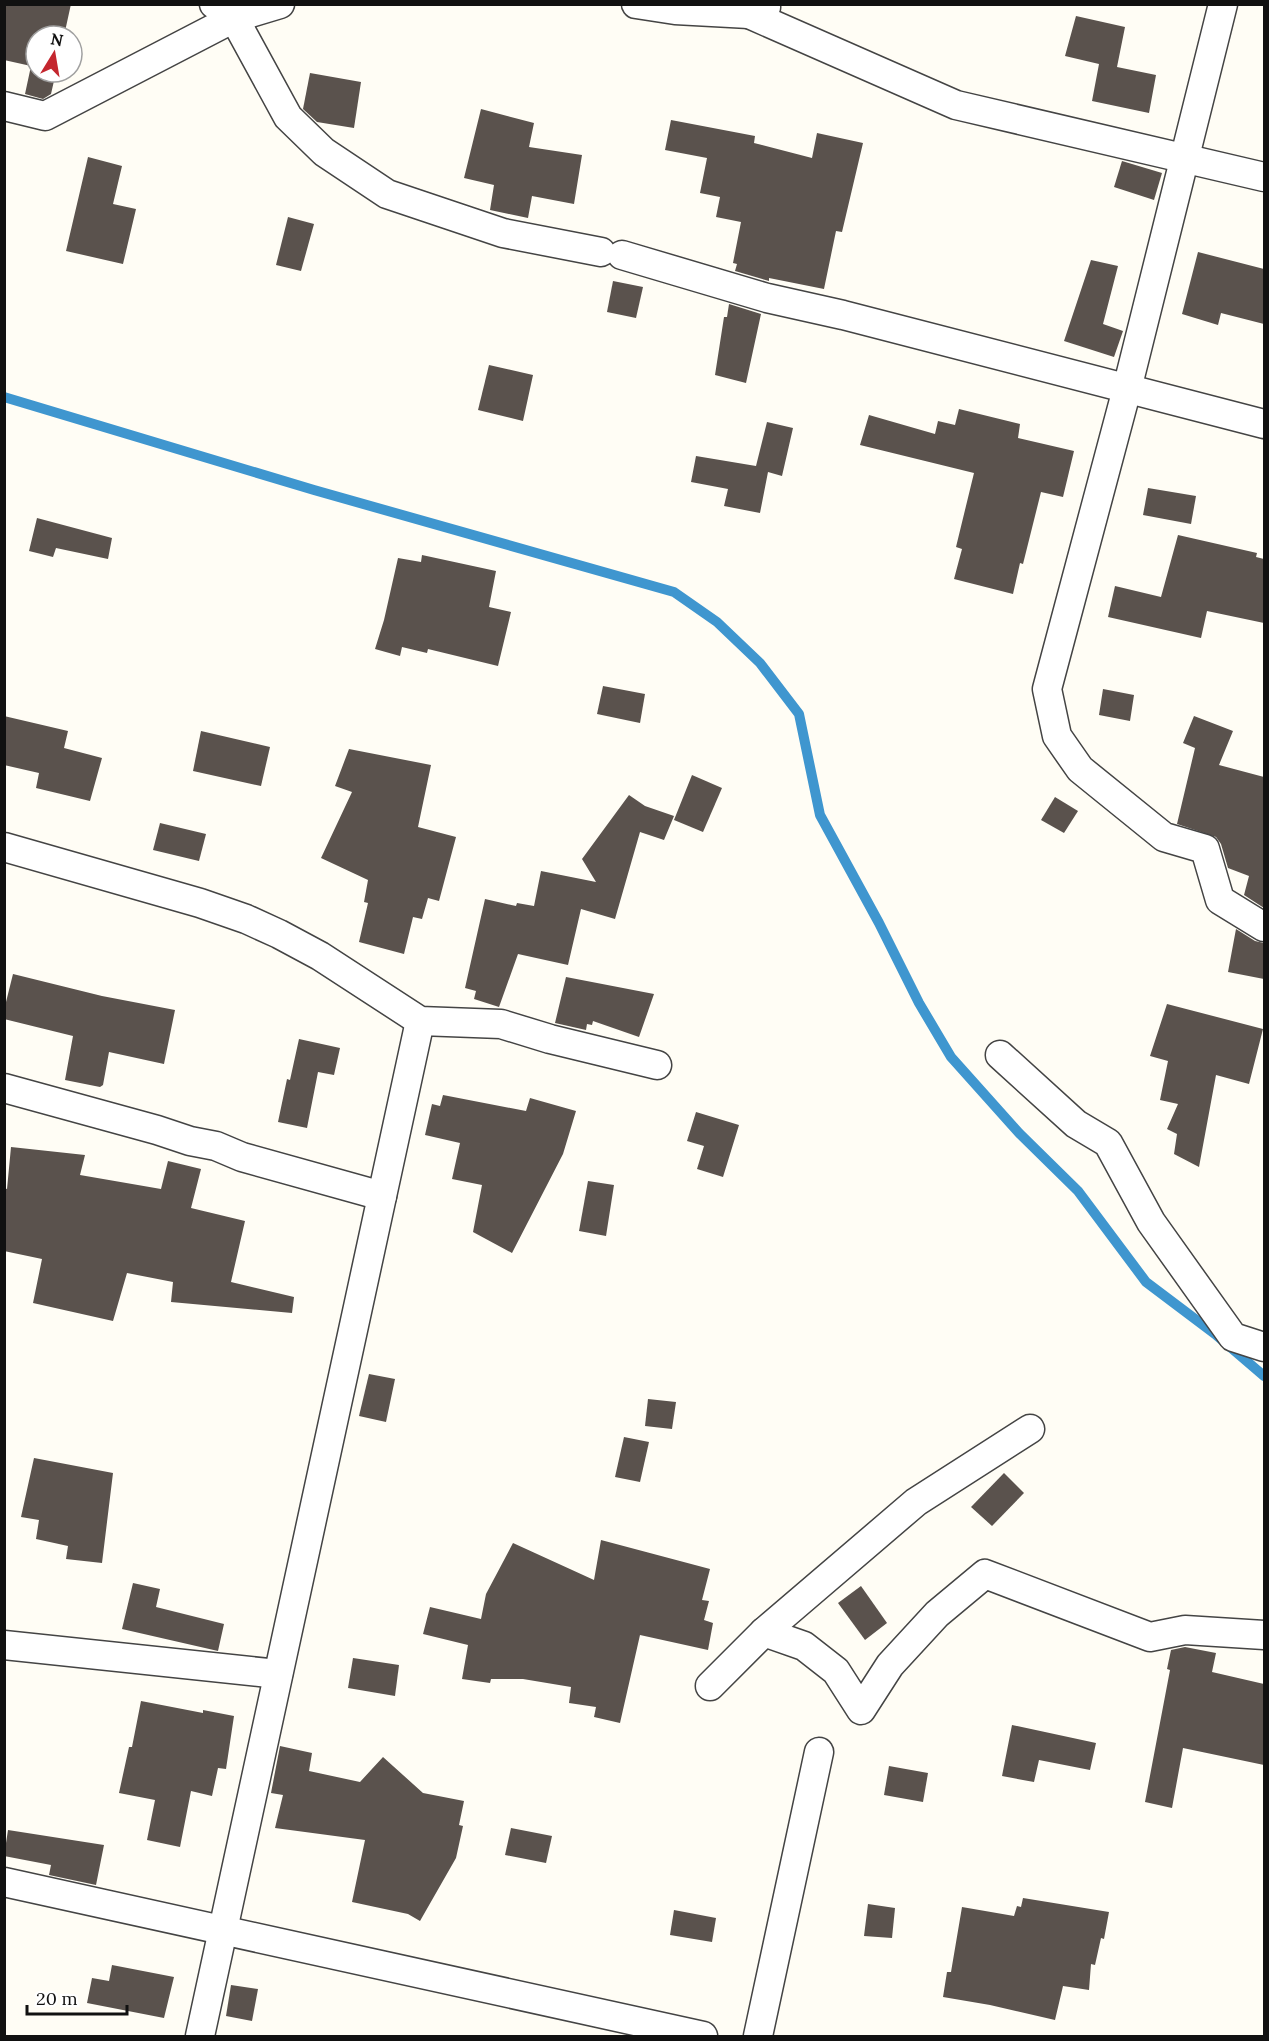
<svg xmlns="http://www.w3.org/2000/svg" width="1269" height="2041" viewBox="0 0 1269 2041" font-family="Lora,serif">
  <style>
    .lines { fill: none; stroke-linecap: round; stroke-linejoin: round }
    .stream { stroke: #3f96cf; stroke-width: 10 }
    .building { fill: #5a524d }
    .street-casing { stroke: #444; stroke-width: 31 }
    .street { stroke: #fff; stroke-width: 28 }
  </style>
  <rect width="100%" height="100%" fill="#fffdf5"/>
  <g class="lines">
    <path class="stream" d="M4,397l310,93 360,102 43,30 43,41 39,51 21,101 59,108 40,80 32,54 68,76 59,58 68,91 69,52 49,42"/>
  </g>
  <g class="building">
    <path d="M4,4h67l-7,32h-28v36h20l-5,22 -8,5 -18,-5 6,-28 -27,-6z"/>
    <path d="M1076,16l49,11 -8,40 39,8 -7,38 -57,-12 7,-37 -34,-8z"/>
    <path d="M310,73l51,9 -7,46 -37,-6 -14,-13z"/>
    <path d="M481,109l53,14 -5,24 53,8 -8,49 -42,-8 -4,22 -38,-8 4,-25 -30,-7z"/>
    <path d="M671,120l84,16 -1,7 58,15 5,-25 46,10 -21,89 -6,-1 -12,58 -55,-11v3l-34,-10 2,-7 -4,-1 8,-41 -25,-5 4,-20 -20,-4 7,-35 -42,-8z"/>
    <path d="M88,157l34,9 -9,38 23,5 -13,55 -57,-13z"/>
    <path d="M1122,161l40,12 -8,27 -40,-13z"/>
    <path d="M288,217l26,7 -13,47 -25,-6z"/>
    <path d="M1198,252l66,17v55l-43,-11 -3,12 -36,-11z"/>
    <path d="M1091,260l27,6 -15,58 20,7 -9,26 -50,-16z"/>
    <path d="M613,281l30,6 -7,31 -29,-6z"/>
    <path d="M729,304l32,10 -15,69 -31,-8 9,-58h3z"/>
    <path d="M489,365l44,10 -10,46 -45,-11z"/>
    <path d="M959,409l61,15 -2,14 56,13 -11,46 -22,-5 -18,72 -3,-1 -7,31 -59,-15 8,-30 -6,-2 18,-74 -114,-28 9,-30 66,19 3,-13 17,4z"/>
    <path d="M767,422l26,6 -11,48 -14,-4 -8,41 -36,-7 4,-17 -37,-7 5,-26 60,10z"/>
    <path d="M1148,488l48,8 -5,28 -48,-9z"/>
    <path d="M37,518l75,20 -4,21 -52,-11 -3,9 -24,-6z"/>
    <path d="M1178,535l79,18 -1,4 8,2v64l-57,-12 -6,27 -93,-21 7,-31 46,11z"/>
    <path d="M422,555l74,16 -7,36 22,5 -13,54 -70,-17 -1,4 -25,-6 -2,9 -25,-7 9,-29 14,-62 23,4z"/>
    <path d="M603,686l42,8 -5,29 -43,-9z"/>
    <path d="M1103,689l31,6 -4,26 -31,-6z"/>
    <path d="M4,716l64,15 -4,17 38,10 -12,43 -54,-13 3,-15 -35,-8z"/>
    <path d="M1194,716l39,15 -14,34 45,12v131l-20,-13 5,-19 -21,-8 -7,-24 -5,-7 -39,-13 18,-76 -12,-5z"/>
    <path d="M201,731l69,16 -9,39 -68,-15z"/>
    <path d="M349,749l82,16 -13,62 38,10 -17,64 -11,-3 -6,21 -9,-2 -9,37 -45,-12 9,-39 -4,-1 4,-22 -47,-22 31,-66 -17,-6z"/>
    <path d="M692,775l30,13 -19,44 -29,-12z"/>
    <path d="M629,795l16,11 29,10 -10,24 -24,-8 -25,87 -34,-10 -13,56 -50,-11 -19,53 -25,-8 2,-8 -11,-3 20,-89 31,7 1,-3 17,3 7,-35 55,11 -14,-23z"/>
    <path d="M1055,797l23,14 -14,22 -23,-13z"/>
    <path d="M160,823l46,11 -7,27 -46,-11z"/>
    <path d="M1236,929l19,12 9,2v36l-36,-7z"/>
    <path d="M13,974l89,22 73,14 -11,54 -55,-12 -6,33 -3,2 -35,-7 8,-44 -69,-17v-9z"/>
    <path d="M566,977l88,17 -15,43 -46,-16 -1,4 -5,-1 -1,6 -31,-7z"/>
    <path d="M1167,1004l96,25 -14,55 -33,-9 -17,92 -25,-13 3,-20 -10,-5 11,-25 -18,-4 8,-39 -18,-5z"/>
    <path d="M299,1039l41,9 -6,27 -16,-3 -11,56 -29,-6 9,-43 3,1z"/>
    <path d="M443,1095l83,16 4,-13 46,13 -13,43 -51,99 -39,-21 9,-47 -30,-6 8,-36 -35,-8 7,-31 8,2z"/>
    <path d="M696,1112l43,13 -16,52 -26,-8 7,-23 -17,-5z"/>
    <path d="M11,1147l74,8 -5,20 81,14 7,-28 33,8 -10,39 54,13 -14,61 63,15 -2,16 -121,-11 2,-20 -46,-9 -14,48 -80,-18 9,-44 -38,-8v-63l3,1z"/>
    <path d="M588,1181l26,4 -8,51 -27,-5z"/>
    <path d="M369,1374l26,5 -9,43 -27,-6z"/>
    <path d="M648,1399l28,3 -4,27 -27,-3z"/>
    <path d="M624,1437l25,5 -9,40 -25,-5z"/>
    <path d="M34,1458l79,15 -11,90 -36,-4 2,-13 -32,-7 3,-19 -18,-3z"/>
    <path d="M1004,1473l20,20 -32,33 -21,-19z"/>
    <path d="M601,1540l109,29 -8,31 7,1 -5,19 9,3 -5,27 -68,-15 -20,88 -26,-6 2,-10 -27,-4 2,-16 -48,-8h-32l-1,4 -28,-4 6,-34 -45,-11 7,-27 51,12 5,-25 27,-51 81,37z"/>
    <path d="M133,1583l27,6 -4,18 68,17 -6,27 -96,-22z"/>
    <path d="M861,1586l26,37 -22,17 -27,-37z"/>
    <path d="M1185,1647l31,6 -4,19 52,12v81l-81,-17 -11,60 -27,-6 25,-132 -3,-1 4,-19z"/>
    <path d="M353,1658l46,7 -4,31 -47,-8z"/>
    <path d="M141,1701l62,12v-3l31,6 -8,53 -8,-1 -6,28 -21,-5 -11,56 -33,-7 8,-40 -36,-7 10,-46h3z"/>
    <path d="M1012,1725l84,18 -6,27 -51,-10 -5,22 -32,-6z"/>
    <path d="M280,1746l32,7 -3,18 51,11 23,-25 40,36 41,8 -5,24 4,1 -7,32 -36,63 -12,-7 -56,-12 13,-62 -90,-12 8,-33 -12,-2z"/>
    <path d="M889,1766l39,7 -5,29 -39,-7z"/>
    <path d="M511,1828l41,8 -6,27 -41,-8z"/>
    <path d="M8,1830l96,15 -8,40 -47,-10 2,-10 -47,-9z"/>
    <path d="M1023,1898l86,14 -5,27 -3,-1 -6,27 -4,-1 -2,26 -26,-4 -8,34 -65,-15 -47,-8 4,-25h4l11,-65 52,9 3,-10 4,1z"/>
    <path d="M868,1904l27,4 -3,30 -28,-2z"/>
    <path d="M674,1910l42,8 -4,24 -42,-7z"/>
    <path d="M112,1965l62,12 -10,41 -77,-15 5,-25 17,3z"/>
    <path d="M231,1985l27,4 -6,32 -26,-5z"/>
  </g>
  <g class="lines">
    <g class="street-casing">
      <g id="street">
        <path d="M214,4l20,14 54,99 36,35 63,42 116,39 98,19"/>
        <path d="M636,4l39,6 74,4 17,-7"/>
        <path d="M1223,4l-96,385 -80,300 10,47 23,33 84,68 41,12 15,51 44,27"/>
        <path d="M749,14l207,91 308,72"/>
        <path d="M4,106l41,10 189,-98 46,-14"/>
        <path d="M622,255l145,43 76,17 421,109"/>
        <path d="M4,847l196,56 46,16 33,15 41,22 100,65 81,3 49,15 107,26"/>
        <path d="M1000,1055l76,69 32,19 43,79 82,115 31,10"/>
        <path d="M4,1088l153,42 33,11 26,5 26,11 140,39"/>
        <path d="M764,1632l40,14 32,25 25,39 29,-45 47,-51 48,-40 165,63 35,-7 79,5"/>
        <path d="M4,1645l274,29"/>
        <path d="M710,1686l54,-54 152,-130 114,-73"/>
        <path d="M4,1882l699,154"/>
        <path d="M200,2036l220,-1015"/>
        <path d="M758,2036l61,-284"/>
      </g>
    </g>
    <use href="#street" class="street"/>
  </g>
  <rect width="1269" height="2041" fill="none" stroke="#111111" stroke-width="12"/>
  <g transform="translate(54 54) rotate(11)"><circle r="28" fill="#ffffff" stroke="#a0a0a0" stroke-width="1.5"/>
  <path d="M0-4.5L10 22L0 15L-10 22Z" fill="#c4262e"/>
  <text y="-9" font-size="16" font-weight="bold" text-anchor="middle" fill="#111111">N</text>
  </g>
  <path d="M27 2005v9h100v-9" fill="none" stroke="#111111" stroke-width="3"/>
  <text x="36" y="2005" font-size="18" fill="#111111" stroke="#ffffff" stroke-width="4.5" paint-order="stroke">20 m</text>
</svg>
